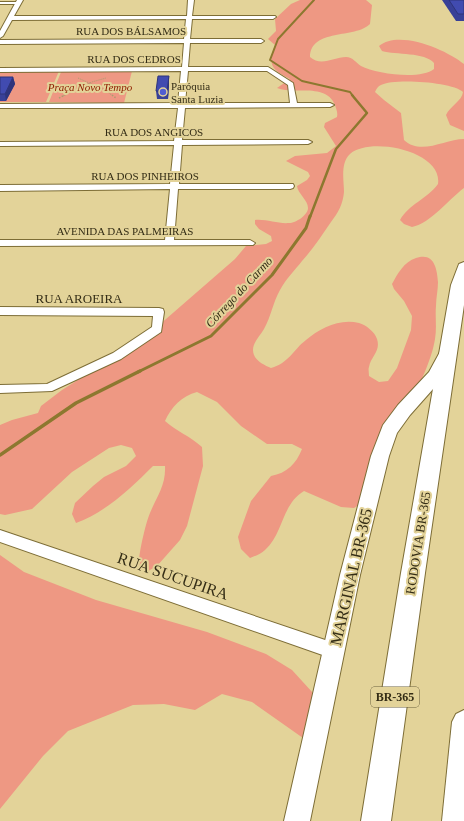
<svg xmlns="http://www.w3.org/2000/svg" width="464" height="821" viewBox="0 0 464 821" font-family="'Times New Roman',serif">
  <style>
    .green { fill: #ee9883 }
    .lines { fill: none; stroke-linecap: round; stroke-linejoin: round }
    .stream-far3 { stroke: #8c782f; stroke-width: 2 }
    .stream-far2 { stroke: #8c782f; stroke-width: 2.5 }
    .stream-far1 { stroke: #8c782f; stroke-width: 3 }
    .stream { stroke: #8c782f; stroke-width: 3.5 }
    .lane-casing { stroke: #7d6d36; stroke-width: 2 }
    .street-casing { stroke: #7d6d36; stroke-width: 2 }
    .secondary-casing { stroke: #7d6d36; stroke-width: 2 }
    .primary-casing { stroke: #7d6d36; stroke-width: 2 }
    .path-far1 { stroke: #aa9d6e; stroke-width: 1; stroke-dasharray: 1 1; stroke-linecap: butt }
    .path { stroke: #aa9d6e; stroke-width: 1.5; stroke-dasharray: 1.5 1.5; stroke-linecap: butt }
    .lane { fill: #fff; fill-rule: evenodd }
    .street { fill: #fff; fill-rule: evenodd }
    .secondary { fill: #fff; fill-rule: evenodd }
    .primary { fill: #fff; fill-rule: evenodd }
    .wall { fill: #384097 }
    .shaded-wall { fill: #2e347b }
    .building { fill: #414bb0; stroke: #2e347b }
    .poi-dot { fill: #4f5cd1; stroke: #e3d399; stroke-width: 1.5 }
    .labels { text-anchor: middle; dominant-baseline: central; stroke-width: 4; stroke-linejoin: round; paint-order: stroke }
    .far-street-label { font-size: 11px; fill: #342d16; stroke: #e3d399 }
    .far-poi-label { font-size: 11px; fill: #342d16; stroke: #e3d399; text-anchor: start }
    .far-park-label { font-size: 11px; font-style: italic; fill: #8f2002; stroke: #e3d399 }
    .far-water-label { font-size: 12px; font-style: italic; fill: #332c15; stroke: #e3d399 }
    .shield { fill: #e3d399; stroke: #685f3d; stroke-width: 1 }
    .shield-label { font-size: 12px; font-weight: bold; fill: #342d16 }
    .street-label { font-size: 13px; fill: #342d16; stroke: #e3d399 }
    .near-street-label { font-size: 16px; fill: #342d16; stroke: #e3d399 }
  </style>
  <rect width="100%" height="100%" fill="#e3d399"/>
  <g class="green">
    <path d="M300,0h66l6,5 -2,19c-15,15 -59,4 -60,33 11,10 24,0 36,0 7,0 10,6 15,9 15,8 60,14 73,3v-6c-9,-11 -38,-8 -52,-12l-3,-5c20,-17 68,4 85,18v67l-14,-6 -4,-10c4,-9 16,-14 17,-23 -10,-10 -69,-14 -82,-7 -3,1 -4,3 -6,7l9,8 17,13 3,27c17,16 41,-1 60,-1v49c-16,12 -33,35 -52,39l-8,-3 -4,-4c9,-16 27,-21 38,-36 5,-33 -68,-48 -88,-30 -10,9 -6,27 -6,38 -1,12 -6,21 -13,30 -9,13 -18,27 -29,39 -7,9 -16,18 -22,29 -7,12 -9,27 -16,39 -4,7 -11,13 -11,21 0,10 11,15 18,18 18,-5 22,-18 35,-28 14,-12 34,-22 53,-17 7,2 16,9 18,16 4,12 -6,17 -8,28 -1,2 0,6 0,9l10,6 9,-1 9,-13 14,-38 1,-14 -8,-15 -10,-12 -2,-5c6,-11 12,-22 24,-26 18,-6 21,10 22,24 0,8 -2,16 -2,24 -1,11 1,22 -1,33 -3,20 -16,47 -25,65 -15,33 -30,65 -45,97l-11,7 -13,-1 -37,-16c-23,14 -20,42 -39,59 -4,4 -10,6 -15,8l-9,-9 -3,-12 13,-36 20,-25c16,-3 25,-12 31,-27l-10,-5h-25l-26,-18 -24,-24 -20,-10c-15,4 -26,15 -32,29 11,10 25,15 37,26l1,19 -16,60 -7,14 -23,26 -14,8c-1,-4 -4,-8 -4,-12 0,-10 7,-40 11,-49 7,-17 16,-28 15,-47h-12c-22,22 -47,46 -77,57l-4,-9 3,-11 18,-17 11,-9 22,-11 10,-10 -4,-8 -11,-3 -12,3 -37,24 -40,37 -27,6 -5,-1v-89l12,-5 26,-7 3,-7 21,-16 81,-51 92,-80 11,-13 20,-2 6,-3 -1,-5 -12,-7 -4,-5v-4c12,-1 23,4 34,3 7,0 19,-8 19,-15 0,-8 -10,-14 -11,-22l10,-6 3,-4 -2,-4 -22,-11 9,-5 32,-3 9,-7 -12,-19 1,-4 12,-6c1,-5 -1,-8 -2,-12 -9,-23 -42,-10 -58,-17l13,-9c-18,-9 -23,-14 -15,-34l-7,-6 8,-8 -1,-12 16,-15z"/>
    <path d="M59,71l-13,31h-46v-30z"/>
    <path d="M132,71l-8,32 -75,-1 12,-30z"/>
    <path d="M0,555l24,17 72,28 111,32 59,22 26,16 21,23 16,30 -26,15 -51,-36 -30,-8 -27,16 -31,-6 -31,1 -65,26 -25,25 -43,53z"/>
  </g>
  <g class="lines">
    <path class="stream-far3" d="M314,0l-36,39 -8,21 32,21 48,11 3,4"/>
    <path class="stream-far2" d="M310,217l26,-68 31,-36 -15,-18"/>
    <path class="stream-far1" d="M138,372l73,-36 61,-61 34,-47 4,-12"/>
    <path class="stream" d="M0,455l76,-52 64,-32"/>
    <g class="lane-casing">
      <path id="lane" d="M0,2h19l1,1 -1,1h-19z"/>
    </g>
    <g class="street-casing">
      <g id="street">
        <path d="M17,0h6l-9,16h173l1,-16h6l-2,16h83l1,1 -3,2h-81l-2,20h71l3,2 -3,2h-71l-2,24h80l25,16 4,20h33l4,2 -4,2 -145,1 -3,32h126l4,2 -4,2 -126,1 -3,39h114l1,2 -1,2 -3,1h-112l-4,51h76l5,3 -2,2 -253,1v-6h165l5,-51 -170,2v-6l170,-1 4,-39 -174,1v-4l174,-1 4,-33h-178v-4l178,-1 3,-32 -181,1v-4l182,-1 2,-24 -184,1v-4l184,-1 2,-20 -174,1 -9,16 -3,2v-7zM188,71h79l21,14 2,18h-105z"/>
        <path d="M0,307l159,1 4,1 1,3 -3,20 -40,27 -69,32 -52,2v-8l47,-1 66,-31 39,-26 1,-11 -153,-1z"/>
        <path d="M0,530l334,113 6,2 2,6 -2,6 -6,2 -334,-117z"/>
      </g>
    </g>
    <g class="secondary-casing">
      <g id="secondary">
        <path d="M447,348l6,2 2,4 -14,26 -31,35 -13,18 -8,23 -29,119 -50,246h-26l56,-246 31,-119 12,-31 15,-20 31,-33 12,-22z"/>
        <path d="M464,710v111h-22l10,-99 4,-8z"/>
      </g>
    </g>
    <g class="primary-casing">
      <path id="primary" d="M464,262v43l-39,268 -34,248h-30l40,-248 50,-288 8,-21z"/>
    </g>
    <g class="path-far1">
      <path d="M78,78l27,12 8,6"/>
      <path d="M63,96l29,-14 14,-4"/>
    </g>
    <g class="path">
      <path d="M112,95l4,3"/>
      <path d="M59,98l6,-3"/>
    </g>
    <use href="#lane" class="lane"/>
    <use href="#street" class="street"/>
    <use href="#secondary" class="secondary"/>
    <use href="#primary" class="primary"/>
  </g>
  <g class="wall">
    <path d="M442,0h22v21h-8z"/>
    <path d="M169,76v9l-1,14h-11l-1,-8z"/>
    <path d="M0,77h13l2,7 -9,17h-6z"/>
  </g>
  <g class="shaded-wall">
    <path d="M169,76v9l-1,14 -1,-8z"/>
    <path d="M13,77l2,7 -9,17 -1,-7z"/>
  </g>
  <g class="building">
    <path d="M449,0h15v14h-6z"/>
    <path d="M158,76h11l-2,15h-11z"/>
    <path d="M0,77h13l-8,17h-5z"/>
  </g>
  <circle class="poi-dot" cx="163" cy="92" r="4"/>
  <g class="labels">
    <g class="far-street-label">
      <text x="131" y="31">RUA DOS BÁLSAMOS</text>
      <text x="134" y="59">RUA DOS CEDROS</text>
      <text x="154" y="132">RUA DOS ANGICOS</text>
      <text x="145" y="176">RUA DOS PINHEIROS</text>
      <text x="125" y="231">AVENIDA DAS PALMEIRAS</text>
    </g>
    <g class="far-poi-label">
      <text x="171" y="86">Paróquia<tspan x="171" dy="13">Santa Luzia</tspan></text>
    </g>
    <g class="far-park-label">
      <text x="90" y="87">Praça Novo Tempo</text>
    </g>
    <g class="far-water-label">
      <text transform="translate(239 292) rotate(-47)">Córrego do Carmo</text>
    </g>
    <rect class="shield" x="371" y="687" width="48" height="20" rx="3"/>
    <g class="shield-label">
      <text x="395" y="697">BR-365</text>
    </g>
    <g class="street-label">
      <text x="79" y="298">RUA AROEIRA</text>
      <text transform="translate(418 543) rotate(-81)">RODOVIA BR-365</text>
    </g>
    <g class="near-street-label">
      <text transform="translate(173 576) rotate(19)">RUA SUCUPIRA</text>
      <text transform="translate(351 577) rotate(-77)">MARGINAL BR-365</text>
    </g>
  </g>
</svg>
